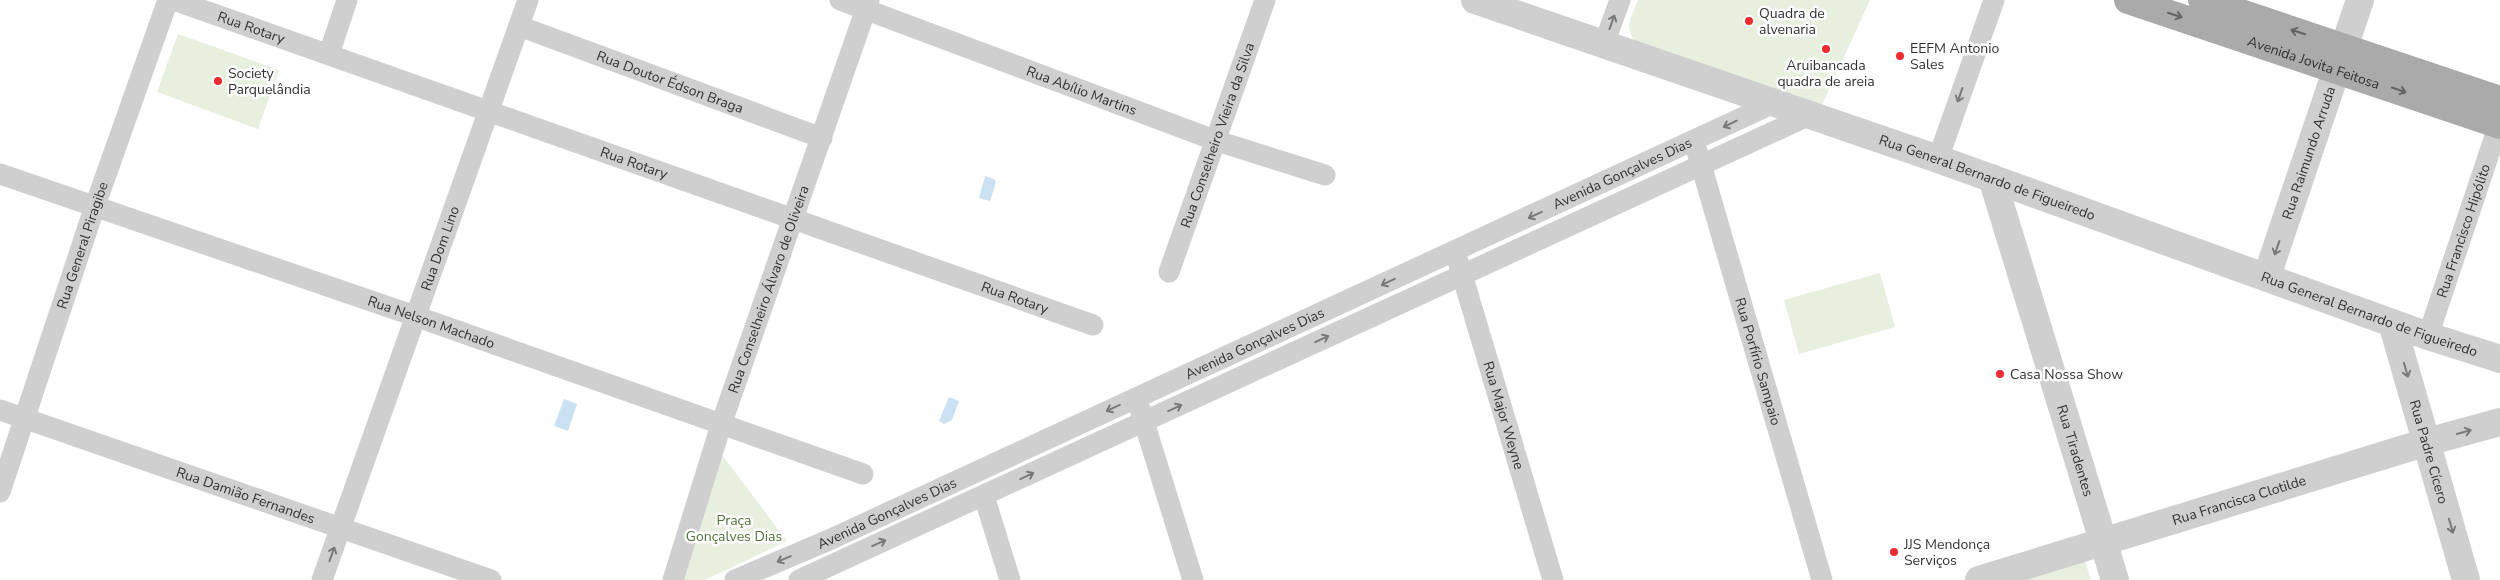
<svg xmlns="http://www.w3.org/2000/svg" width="2500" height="580" viewBox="0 0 2500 580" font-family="'Nunito Sans',sans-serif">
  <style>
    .green { fill: #e7efdf }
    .water { fill: #cbe0f0 }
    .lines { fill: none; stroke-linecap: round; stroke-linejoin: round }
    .minor { stroke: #cfcfcf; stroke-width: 21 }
    .tertiary { stroke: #cfcfcf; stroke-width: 28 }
    .primary { stroke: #aaa; stroke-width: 28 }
    .oneway { stroke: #626262 }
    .oneway2 { stroke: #797979 }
    .poi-dot { fill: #f4292e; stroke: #fff; stroke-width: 2 }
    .labels { text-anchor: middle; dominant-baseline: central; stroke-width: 5; stroke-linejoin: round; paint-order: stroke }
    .poi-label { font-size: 14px; fill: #323232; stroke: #fff; text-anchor: start }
    .street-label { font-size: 14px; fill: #323232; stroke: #fff }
    .park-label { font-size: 14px; fill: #52733a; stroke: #fff }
  </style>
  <rect width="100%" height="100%" fill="#fff"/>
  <g class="green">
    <path d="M1638,0h232l-48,105 -185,-61c-14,-17 -6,-26 1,-44z"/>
    <path d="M178,34l101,36 -21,59 -101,-37z"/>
    <path d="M1880,273l15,54 -96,27 -15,-54z"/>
    <path d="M722,455l65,86 -82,39h-27z"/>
    <path d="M2084,558l7,22h-81z"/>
  </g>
  <g class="water">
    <path d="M985,176l9,3 2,3 -6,19 -11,-3z"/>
    <path d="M949,397l10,4 -7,19 -8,4 -5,-3z"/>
    <path d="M564,399l13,5 -9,27 -14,-5z"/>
  </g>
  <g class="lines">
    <g class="minor">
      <path id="s1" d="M174,0l919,325"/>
      <path id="s2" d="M840,0l377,141 108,34"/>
      <path id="s3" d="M519,26l303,112"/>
      <path d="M1604,44l16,-44"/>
      <path d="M329,54l18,-54"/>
      <path id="s4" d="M1697,151l125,429"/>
      <path d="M1938,159l56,-159"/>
      <path id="s5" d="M0,174l415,142 448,158"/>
      <path id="s6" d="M1458,261l95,319"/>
      <path id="s7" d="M1169,272l96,-272"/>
      <path id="s8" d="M2428,336l71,-212"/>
      <path d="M1140,409l53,171"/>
      <path id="s9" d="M0,410l491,170"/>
      <path id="s10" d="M0,492l95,-286 73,-206"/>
      <path d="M984,496l26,84"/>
      <path id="s11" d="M322,580l206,-580"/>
      <path id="s12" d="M673,580l48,-155 148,-425"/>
      <path id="s13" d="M735,580l94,-40 945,-437"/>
      <path d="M799,580l1011,-465"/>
    </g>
    <g class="tertiary">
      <path id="s14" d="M1475,0l463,159 490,177 72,23"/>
      <path id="s15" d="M1992,178l123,402"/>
      <path id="s16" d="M2267,276l93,-276"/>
      <path id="s17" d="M2392,323l74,257"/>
      <path id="s18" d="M1979,580l448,-138 73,-20"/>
    </g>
    <g class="primary">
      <path id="s19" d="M2128,0l372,125"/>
      <path d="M2202,0l298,100"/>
    </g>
  </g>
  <defs><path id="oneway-shaft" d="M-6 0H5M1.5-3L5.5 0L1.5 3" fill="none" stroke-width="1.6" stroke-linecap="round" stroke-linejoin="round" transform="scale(1.25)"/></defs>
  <g class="oneway">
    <use href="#oneway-shaft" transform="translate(2175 15) rotate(18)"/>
    <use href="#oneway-shaft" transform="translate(2298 32) rotate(-162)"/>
    <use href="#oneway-shaft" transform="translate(2399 90) rotate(19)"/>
  </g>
  <g class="oneway2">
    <use href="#oneway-shaft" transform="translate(1612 22) rotate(-70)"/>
    <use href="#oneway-shaft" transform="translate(1960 95) rotate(109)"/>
    <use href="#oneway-shaft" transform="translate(1730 124) rotate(154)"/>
    <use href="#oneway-shaft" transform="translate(1535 215) rotate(155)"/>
    <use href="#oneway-shaft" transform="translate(2277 248) rotate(109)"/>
    <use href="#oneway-shaft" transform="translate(1388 282) rotate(155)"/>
    <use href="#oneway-shaft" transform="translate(1322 339) rotate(-25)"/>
    <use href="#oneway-shaft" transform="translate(2406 370) rotate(74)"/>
    <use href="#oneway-shaft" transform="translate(1113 408) rotate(155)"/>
    <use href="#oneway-shaft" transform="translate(1175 408) rotate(-25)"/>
    <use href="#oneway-shaft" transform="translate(2464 432) rotate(-15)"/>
    <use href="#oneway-shaft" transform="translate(1027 476) rotate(-25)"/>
    <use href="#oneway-shaft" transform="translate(2451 526) rotate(74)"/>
    <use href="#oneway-shaft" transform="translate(879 543) rotate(-24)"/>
    <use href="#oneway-shaft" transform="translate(332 554) rotate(-70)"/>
    <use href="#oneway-shaft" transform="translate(784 559) rotate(157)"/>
  </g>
  <g class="poi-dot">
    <circle cx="1749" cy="21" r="5"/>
    <circle cx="1826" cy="49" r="5"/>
    <circle cx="1900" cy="56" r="5"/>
    <circle cx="218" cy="81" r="5"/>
    <circle cx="2000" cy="374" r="5"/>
    <circle cx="1894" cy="552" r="5"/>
  </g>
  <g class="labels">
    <g class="poi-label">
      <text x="1759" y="13">Quadra de<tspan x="1759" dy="16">alvenaria</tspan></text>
      <text x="1910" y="48">EEFM Antonio<tspan x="1910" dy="16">Sales</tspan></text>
      <text x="1826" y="65" text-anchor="middle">Aruibancada<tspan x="1826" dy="16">quadra de areia</tspan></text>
      <text x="228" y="73">Society<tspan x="228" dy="16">Parquelândia</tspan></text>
      <text x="2010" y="374">Casa Nossa Show</text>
      <text x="1904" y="544">JJS Mendonça<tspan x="1904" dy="16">Serviços</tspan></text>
    </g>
    <g class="street-label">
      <text stroke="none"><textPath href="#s1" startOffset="82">Rua Rotary</textPath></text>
      <text stroke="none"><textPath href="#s19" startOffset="196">Avenida Jovita Feitosa</textPath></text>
      <text stroke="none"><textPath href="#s3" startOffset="161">Rua Doutor Édson Braga</textPath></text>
      <text stroke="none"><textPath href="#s2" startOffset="258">Rua Abílio Martins</textPath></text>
      <text stroke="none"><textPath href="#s7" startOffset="145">Rua Conselheiro Vieira da Silva</textPath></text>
      <text stroke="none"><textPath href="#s16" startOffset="130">Rua Raimundo Arruda</textPath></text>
      <text stroke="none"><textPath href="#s1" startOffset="488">Rua Rotary</textPath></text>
      <text stroke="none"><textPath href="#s13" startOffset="976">Avenida Gonçalves Dias</textPath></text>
      <text stroke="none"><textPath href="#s14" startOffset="542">Rua General Bernardo de Figueiredo</textPath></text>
      <text stroke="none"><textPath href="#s8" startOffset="111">Rua Francisco Hipólito</textPath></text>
      <text stroke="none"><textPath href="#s10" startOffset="260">Rua General Piragibe</textPath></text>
      <text stroke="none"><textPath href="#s11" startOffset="352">Rua Dom Lino</textPath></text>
      <text stroke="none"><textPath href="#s12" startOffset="306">Rua Conselheiro Álvaro de Oliveira</textPath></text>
      <text stroke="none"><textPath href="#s1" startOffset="892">Rua Rotary</textPath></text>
      <text stroke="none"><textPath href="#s14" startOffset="948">Rua General Bernardo de Figueiredo</textPath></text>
      <text stroke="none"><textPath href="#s5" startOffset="456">Rua Nelson Machado</textPath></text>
      <text stroke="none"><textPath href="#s13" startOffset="571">Avenida Gonçalves Dias</textPath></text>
      <text stroke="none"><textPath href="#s4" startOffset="219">Rua Porfírio Sampaio</textPath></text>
      <text stroke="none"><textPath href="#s6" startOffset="161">Rua Major Weyne</textPath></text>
      <text stroke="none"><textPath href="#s15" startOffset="285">Rua Tiradentes</textPath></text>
      <text stroke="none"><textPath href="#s17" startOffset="134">Rua Padre Cícero</textPath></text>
      <text stroke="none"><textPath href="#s9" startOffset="260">Rua Damião Fernandes</textPath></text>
      <text stroke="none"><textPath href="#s18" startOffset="272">Rua Francisca Clotilde</textPath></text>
      <text stroke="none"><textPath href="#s13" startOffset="166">Avenida Gonçalves Dias</textPath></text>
    </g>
    <g class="park-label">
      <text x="734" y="520">Praça<tspan x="734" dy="16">Gonçalves Dias</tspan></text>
    </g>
  </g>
</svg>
